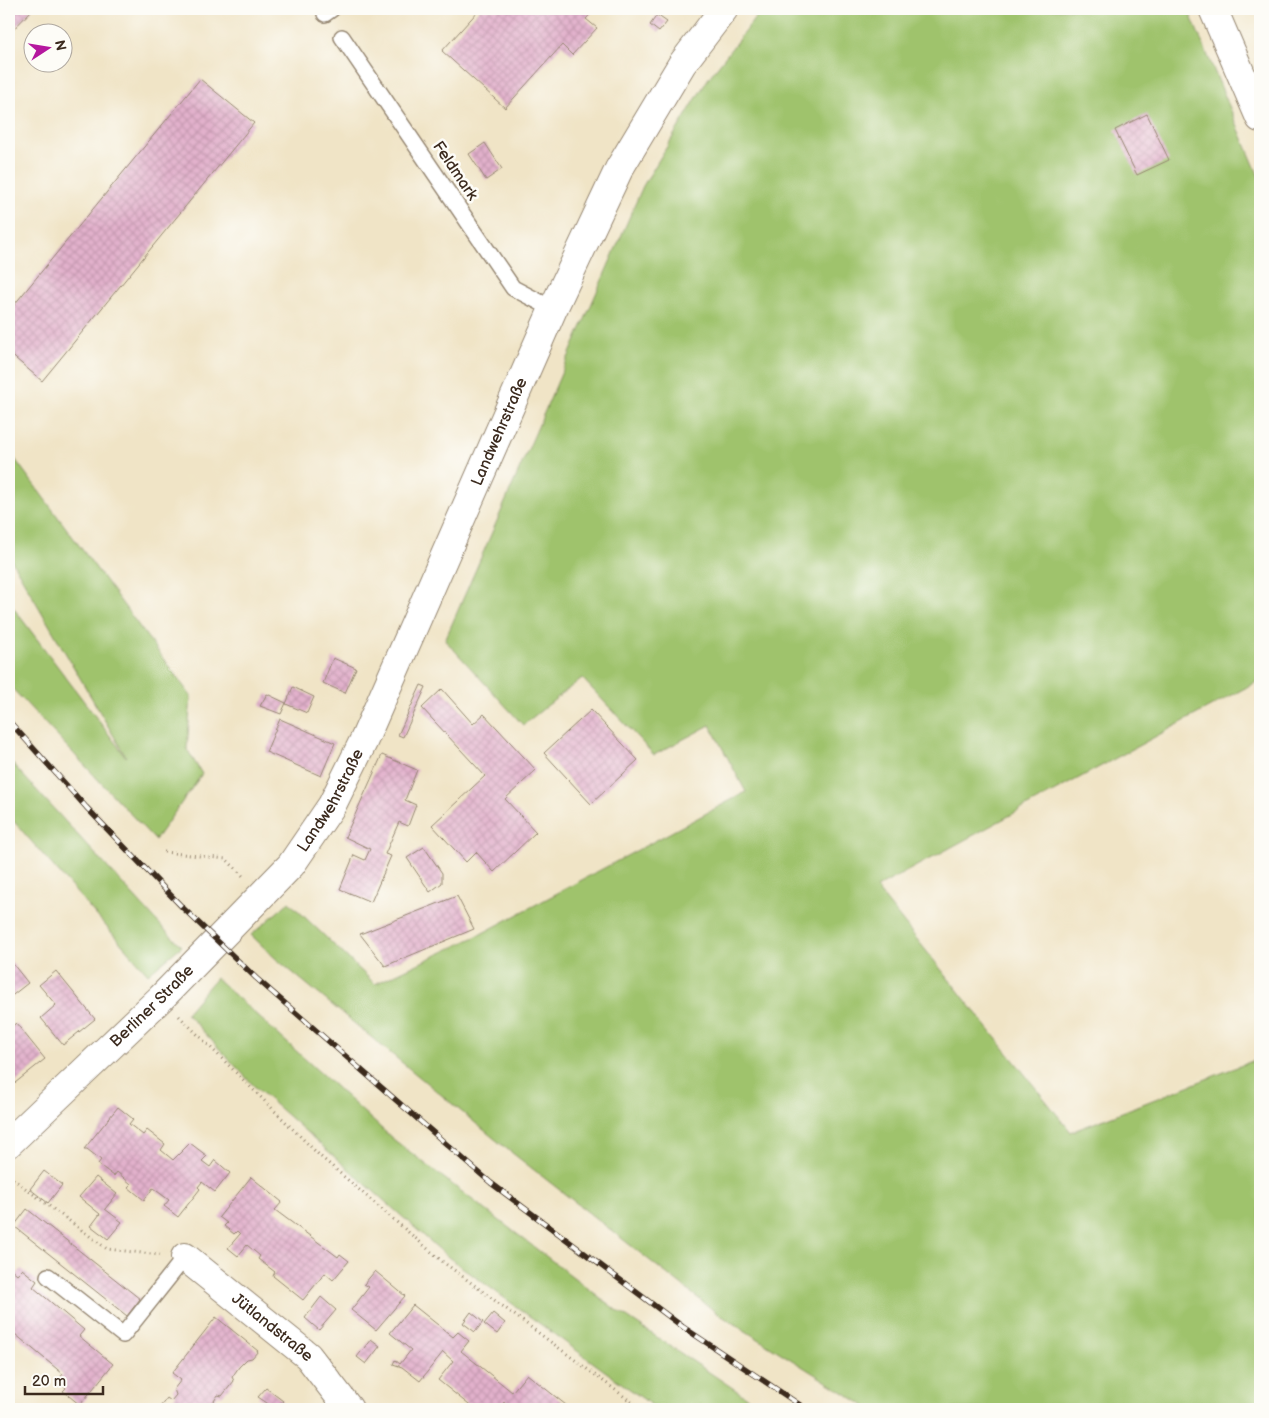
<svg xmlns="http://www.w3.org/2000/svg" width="1269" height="1418" viewBox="0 0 1269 1418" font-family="'Balsamiq Sans',sans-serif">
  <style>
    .grass { fill: #9fc36c; stroke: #6d7645 }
    .building { fill: url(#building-cross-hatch) }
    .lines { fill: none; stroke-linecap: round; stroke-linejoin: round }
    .service-casing { stroke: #968772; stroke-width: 18 }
    .minor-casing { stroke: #968772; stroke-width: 30 }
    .tertiary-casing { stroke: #968772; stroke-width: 30 }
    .path { stroke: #968772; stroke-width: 3; stroke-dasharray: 1 4; stroke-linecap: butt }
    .service { stroke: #fff; stroke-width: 15 }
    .minor { stroke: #fff; stroke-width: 28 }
    .tertiary { stroke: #fff; stroke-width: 28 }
    .rail-casing { stroke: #3b2a1e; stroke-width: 5.5 }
    .rail { stroke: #fdfcf7; stroke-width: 4; stroke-dasharray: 11; stroke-linecap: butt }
    .labels { text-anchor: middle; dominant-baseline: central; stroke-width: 5; stroke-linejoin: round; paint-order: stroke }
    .street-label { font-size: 16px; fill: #3b2a1e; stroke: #fdfcf7 }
  </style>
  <defs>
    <pattern id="building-cross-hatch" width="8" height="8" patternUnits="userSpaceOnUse" patternTransform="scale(1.25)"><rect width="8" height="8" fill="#e2b1cc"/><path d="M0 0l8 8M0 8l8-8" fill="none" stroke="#c398af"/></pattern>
  </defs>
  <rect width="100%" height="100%" fill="#fdfcf7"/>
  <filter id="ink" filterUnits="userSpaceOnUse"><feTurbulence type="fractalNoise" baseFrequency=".02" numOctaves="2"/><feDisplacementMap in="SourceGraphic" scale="10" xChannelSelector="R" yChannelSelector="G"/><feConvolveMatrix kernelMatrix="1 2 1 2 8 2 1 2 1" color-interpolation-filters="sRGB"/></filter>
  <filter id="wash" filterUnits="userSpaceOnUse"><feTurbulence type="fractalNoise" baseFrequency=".0096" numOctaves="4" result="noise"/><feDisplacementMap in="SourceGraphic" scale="20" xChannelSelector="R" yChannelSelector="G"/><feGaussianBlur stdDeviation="1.12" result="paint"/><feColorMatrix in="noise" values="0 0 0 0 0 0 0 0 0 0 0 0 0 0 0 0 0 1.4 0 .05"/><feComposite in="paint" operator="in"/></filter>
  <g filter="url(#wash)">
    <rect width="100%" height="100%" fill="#f0e4c6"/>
    <g class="grass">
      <path d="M762,9h426l72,170v501l-384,208 195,244 189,-74v351h-390l-153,-96 -215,-168 -227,-187 -24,-23 38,-33 86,82 104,-49 267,-143 -36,-67 -56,30 -72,-77 -59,47 -78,-85 198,-454 65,-107z"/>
      <path d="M9,451l182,245 -4,53 15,25 -47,66 -146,-155v-83l117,155 -117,-201z"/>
      <path d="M9,760l155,169 18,17 -34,28 -139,-158z"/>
      <path d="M216,978l177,161 222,170 149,100h-107l-209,-152 -195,-172 -67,-72z"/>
    </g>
    <g id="blocks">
      <g class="building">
        <path d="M9,9l23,1 -23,24z"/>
        <path d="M480,9h115l-9,10 11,9 -25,27 -10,-10 -57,63 -63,-57z"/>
        <path d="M657,15l10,7 -8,10 -9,-7z"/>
        <path d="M200,79l54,44 -212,258 -33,-28v-42z"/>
        <path d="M1147,114l22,46 -32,15 -22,-45z"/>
        <path d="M485,143l17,26 -16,11 -17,-26z"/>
        <path d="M333,658l23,10 -11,25 -22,-10z"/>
        <path d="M421,685l5,2 -23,50 -5,-2z"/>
        <path d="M293,687l21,10 -7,16 -21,-9z"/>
        <path d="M442,689l31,35 11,-10 52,56 -31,29 31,33 -42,40 -18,-20 -10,10 -34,-37 53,-49 -63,-68z"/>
        <path d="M267,694l19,9 -5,11 -21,-8z"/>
        <path d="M591,710l47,50 -47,44 -47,-51z"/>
        <path d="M280,719l55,24 -14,33 -55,-24z"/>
        <path d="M382,755l35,15 -12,30 11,5 -8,21 -9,-4 -14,32 6,2 -20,46 -31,-13 14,-34 11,5 5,-11 -25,-12z"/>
        <path d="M424,847l18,26v10l-12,9 -23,-34z"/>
        <path d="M457,896l17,33 -89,37 -25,-32z"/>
        <path d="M9,959l19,24 -19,15z"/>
        <path d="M56,971l39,48 -32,26 -22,-27 15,-13 -17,-20z"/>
        <path d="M16,1023l29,36 -30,24 -6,-8v-46z"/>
        <path d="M118,1107l15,12 -4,5 14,11 4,-5 18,14 -4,6 12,10 17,-17 17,13 -5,5 8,6 5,-7 15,13 -15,19 -13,-10 -4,5 2,2 -22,28 -14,-11 5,-6 -16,-12 -9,12 -16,-13 3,-3 -14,-12 -3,4 -16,-12 3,-4 -14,-11h-3z"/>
        <path d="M44,1171l18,14 -14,18 -18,-14z"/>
        <path d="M96,1177l21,17 -12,15 17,13 -14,17 -17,-13 9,-12 -21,-17z"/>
        <path d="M251,1177l31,25 -7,8 63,47 2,-3 9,7 -16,19 -8,-7 -22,27 -30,-24 2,-4 -17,-13 2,-3 -13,-11 -9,11 -10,-8 12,-14 -3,-3 -3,3 -10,-8 3,-3 -8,-6z"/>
        <path d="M27,1209l113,90 -13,17 -113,-90z"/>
        <path d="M9,1267l8,7 5,-5 15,12 -4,6 51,43 -5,6 34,28 -33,41 -17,-14 3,-3 -6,-6 -3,4 -2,-2 8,-10 -54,-45z"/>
        <path d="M375,1271l30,25 -29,34 -25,-20 18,-23 -5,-3z"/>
        <path d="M321,1297l15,13 -17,20 -14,-12z"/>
        <path d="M413,1305l40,32 5,-5 11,9 -8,10 51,41 15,-18 44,35h-58l-9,-7 -5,7h-25l-36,-29 15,-19 -10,-9 -23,29 -18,-14 -9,-3 2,-4 5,4 11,-14 -21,-17z"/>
        <path d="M471,1312l12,10 -8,10 -12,-9z"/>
        <path d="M493,1313l12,10 -8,11 -13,-10z"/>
        <path d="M216,1317l42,34 -6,7 -5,1 -8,8 -7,10 2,4 -12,15 -4,-1 -6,9 6,5h-57l-1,-2 7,-9 4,3 5,-6 -2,-6 7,-9 -9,-7z"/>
        <path d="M371,1339l9,7 -14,18 -9,-7z"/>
        <path d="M266,1388l17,13 -7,8 -18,-12z"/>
      </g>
    </g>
  </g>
  <g filter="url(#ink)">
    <use href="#blocks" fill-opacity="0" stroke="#968772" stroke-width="1"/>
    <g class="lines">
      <g class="service-casing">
        <g id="service">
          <path d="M325,14l7,-5"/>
          <path d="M342,37l171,251 40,21"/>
          <path d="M48,1276l75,59 62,-78"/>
        </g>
      </g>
      <g class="minor-casing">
        <g id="minor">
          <path d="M1213,9l47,109"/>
          <path id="s1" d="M185,1257l123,99 41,53"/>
        </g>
      </g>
      <g class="tertiary-casing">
        <g id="tertiary">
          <path id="s2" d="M9,1143l152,-145 130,-133 41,-60 32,-65 189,-431 66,-140 63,-105 42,-55"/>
        </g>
      </g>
      <g class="path">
        <path d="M164,852l62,7 17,17"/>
        <path d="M179,1016l141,140 123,106 198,147"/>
        <path d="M9,1176l98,73 53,6"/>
      </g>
      <use href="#service" class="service"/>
      <use href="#minor" class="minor"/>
      <use href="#tertiary" class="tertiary"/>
      <g class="rail-casing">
        <path id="rail" d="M9,721l77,86 97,101 73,70 235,205 192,144 123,82"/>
      </g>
      <use href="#rail" class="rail"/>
    </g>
  </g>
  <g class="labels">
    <g class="street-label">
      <text transform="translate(455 171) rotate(56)">Feldmark</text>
      <text stroke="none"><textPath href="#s2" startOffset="878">Landwehrstraße</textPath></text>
      <text stroke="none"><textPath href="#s2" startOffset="472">Landwehrstraße</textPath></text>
      <text stroke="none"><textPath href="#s2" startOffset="198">Berliner Straße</textPath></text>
      <text stroke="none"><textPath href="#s1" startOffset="112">Jütlandstraße</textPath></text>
    </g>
  </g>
  <rect width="1269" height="1418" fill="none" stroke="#fdfcf7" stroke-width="30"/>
  <g transform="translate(48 48) rotate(78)"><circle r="24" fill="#fdfcf7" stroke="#afa8a0"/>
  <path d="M0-4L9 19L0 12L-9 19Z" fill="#b5179e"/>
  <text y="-8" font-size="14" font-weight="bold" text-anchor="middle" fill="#3b2a1e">N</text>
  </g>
  <path d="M25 1386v8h78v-8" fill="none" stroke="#3b2a1e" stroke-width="2.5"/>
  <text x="32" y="1386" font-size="15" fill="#3b2a1e" stroke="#fdfcf7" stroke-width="4" paint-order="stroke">20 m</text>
</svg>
